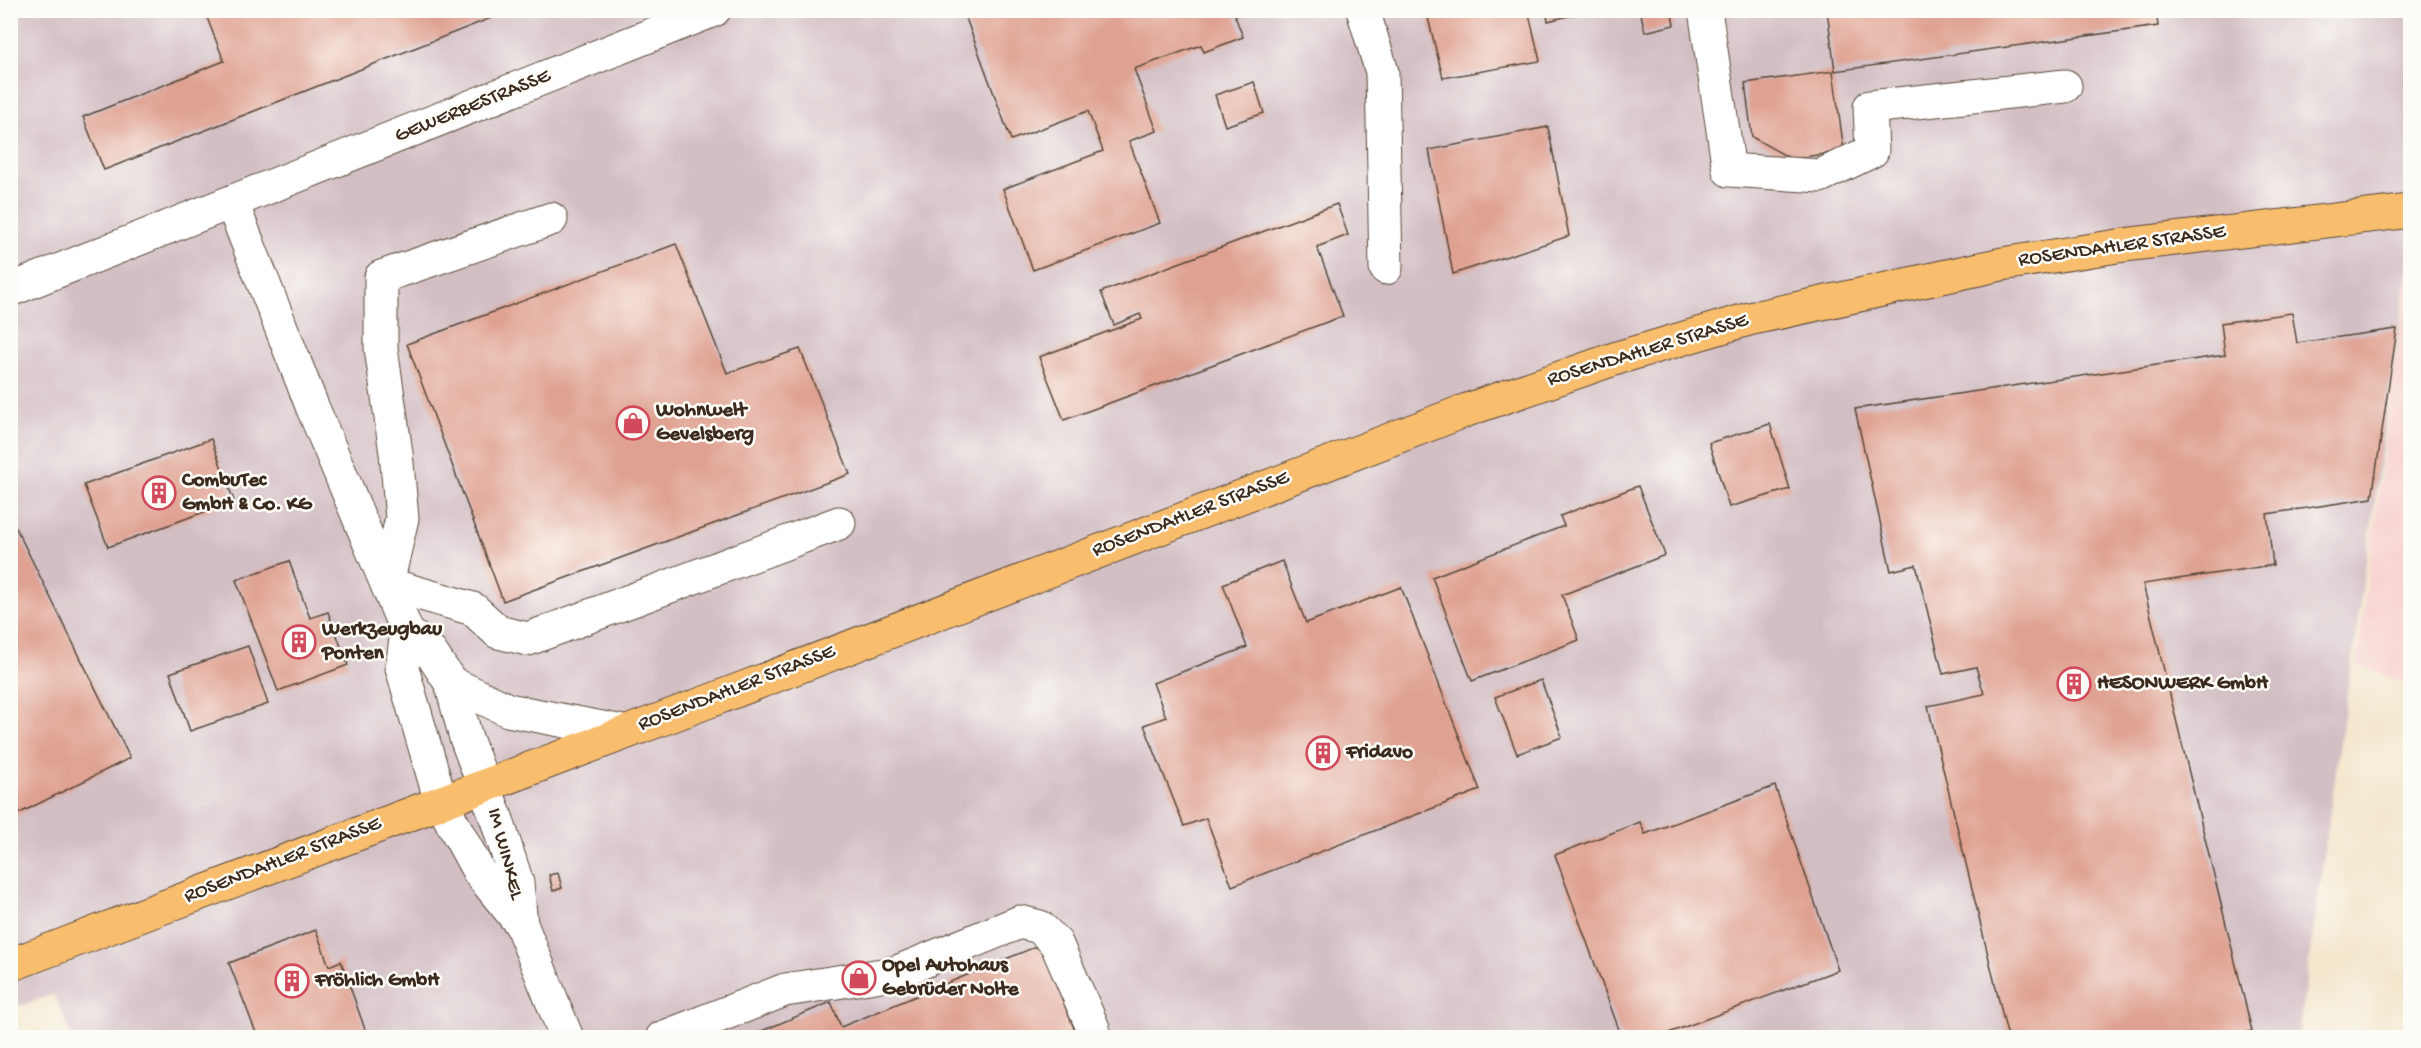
<svg xmlns="http://www.w3.org/2000/svg" width="2421" height="1048" viewBox="0 0 2421 1048" font-family="'Gochi Hand',sans-serif">
  <style>
    .built { fill: #f7d0cd }
    .industrial { fill: #d2bec3 }
    .building { fill: #dfa292 }
    .lines { fill: none; stroke-linecap: round; stroke-linejoin: round }
    .minor-casing { stroke: #574638; stroke-width: 35 }
    .major-casing { stroke: #574638; stroke-width: 35 }
    .minor { stroke: #fff; stroke-width: 33 }
    .major { stroke: #f9be6d; stroke-width: 33 }
    .labels { text-anchor: middle; dominant-baseline: central; stroke-width: 5; stroke-linejoin: round; paint-order: stroke }
    .street-label { font-size: 21px; fill: #3b2a1e; stroke: #fdfcf7 }
    .poi-label { font-size: 21px; font-weight: bold; fill: #3b2a1e; stroke: #fdfcf7; text-anchor: start }
  </style>
  <rect width="100%" height="100%" fill="#fdfcf7"/>
  <filter id="ink" filterUnits="userSpaceOnUse"><feTurbulence type="fractalNoise" baseFrequency=".0167" numOctaves="2"/><feDisplacementMap in="SourceGraphic" scale="12" xChannelSelector="R" yChannelSelector="G"/><feConvolveMatrix kernelMatrix="1 2 1 2 8 2 1 2 1" color-interpolation-filters="sRGB"/></filter>
  <filter id="wash" filterUnits="userSpaceOnUse"><feTurbulence type="fractalNoise" baseFrequency=".008" numOctaves="4" result="noise"/><feDisplacementMap in="SourceGraphic" scale="24" xChannelSelector="R" yChannelSelector="G"/><feGaussianBlur stdDeviation="1.35" result="paint"/><feColorMatrix in="noise" values="0 0 0 0 0 0 0 0 0 0 0 0 0 0 0 0 0 1.4 0 .05"/><feComposite in="paint" operator="in"/></filter>
  <g filter="url(#wash)">
    <rect width="100%" height="100%" fill="#f3e6cc"/>
    <path class="built" d="M2410,258v427l-54,-20z"/>
    <path class="industrial" d="M11,11h2399v244l-112,782 -2225,1 -19,-44 -43,15z"/>
    <g id="blocks">
      <g class="building">
        <path d="M204,10h305v1l-405,159 -21,-53 141,-56z"/>
        <path d="M963,10h286l-14,6 8,21 -39,15 -3,-7 -67,24 23,62 -28,10 31,82 -127,47 -30,-81 100,-38 -15,-40 -77,29z"/>
        <path d="M1426,10h102l12,51 -97,17z"/>
        <path d="M1546,10h41l1,1 -40,10z"/>
        <path d="M1640,10h31l3,15 -29,7z"/>
        <path d="M1827,10h329l2,16 -323,45z"/>
        <path d="M1833,71l11,80 -53,8 -39,-22 -7,-54z"/>
        <path d="M1254,82l10,31 -39,13 -10,-31z"/>
        <path d="M1548,127l21,109 -116,38 -24,-124z"/>
        <path d="M1337,204l11,31 -31,12 26,69 -279,104 -25,-63 103,-38 -2,-5 -26,11 -13,-33z"/>
        <path d="M676,244l51,129 73,-24 50,125 -347,127 -96,-257z"/>
        <path d="M2292,313l5,30 100,-14 -25,169 -105,16 6,51 -130,19 109,447 -28,7h-216l-80,-332 56,-12 -8,-27 -33,7 -27,-109 -25,6 -36,-162 370,-54 -4,-32z"/>
        <path d="M1770,424l20,65 -61,18 -20,-64z"/>
        <path d="M211,439l23,62 -126,46 -24,-62z"/>
        <path d="M1638,486l27,69 -103,40 17,45 -107,41 -40,-104 132,-51 -4,-10z"/>
        <path d="M13,522l117,236 -120,60v-295z"/>
        <path d="M289,561l21,57 18,-6 20,53 -70,26 -42,-111z"/>
        <path d="M1282,561l24,62 95,-36 79,203 -248,96 -26,-68 -22,8 -40,-101 22,-8 -13,-34 94,-36 -24,-63z"/>
        <path d="M248,646l20,58 -78,27 -20,-58z"/>
        <path d="M1541,680l21,57 -45,17 -22,-57z"/>
        <path d="M1775,786l63,184 -183,68h-33l-67,-183 85,-33 5,12z"/>
        <path d="M558,873l4,15 -9,3 -4,-16z"/>
        <path d="M316,930l13,36 12,-5 27,77h-110l-29,-75z"/>
        <path d="M1040,945l38,93h-333l86,-36 10,25z"/>
      </g>
    </g>
  </g>
  <g filter="url(#ink)">
    <use href="#blocks" fill-opacity="0" stroke="#574638" stroke-width="1.5"/>
    <g class="lines">
      <g class="minor-casing">
        <g id="minor">
          <path d="M1363,10l19,62 4,196"/>
          <path d="M1705,10l24,160 91,6 52,-25 -2,-44 195,-21"/>
          <path d="M232,203l80,203 95,226 24,21 20,30 15,55 30,79 21,66 4,41 46,114"/>
          <path d="M551,219l-170,58v71l15,105 6,65 -15,66 86,25 25,23 30,7 311,-116"/>
          <path d="M10,290l704,-280"/>
          <path d="M407,632l-5,36 39,134 38,70 42,52"/>
          <path d="M451,683l57,27 115,22"/>
          <path d="M662,1038l123,-48 110,-17 125,-51 20,5 16,16 37,85 1,10"/>
        </g>
      </g>
      <g class="major-casing">
        <path id="major" d="M10,965l697,-263 760,-292 150,-52 132,-39 253,-55 122,-19 286,-34"/>
      </g>
      <use href="#minor" class="minor"/>
      <use href="#major" class="major"/>
    </g>
  </g>
  <defs>
    <g id="shop-ring" transform="scale(1.725)"><circle r="9.5" fill="#fdfcf7" stroke="#d1495b" stroke-width="1.5"/><path d="M-5-2.5h2.3a2.7 3.5 0 0 1 5.4 0H5L5.5 6h-11ZM-1.5-2.5h3a1.5 2.3 0 0 0-3 0Z" fill="#d1495b"/></g>
    <g id="building-ring" transform="scale(1.725)"><circle r="9.5" fill="#fdfcf7" stroke="#d1495b" stroke-width="1.5"/><path d="M-4-6H4V6H1V3H-1V6H-4ZM-2.5-4.3h1.7v1.8h-1.7ZM.8-4.3h1.7v1.8H.8ZM-2.5-1h1.7V.8h-1.7ZM.8-1h1.7V.8H.8Z" fill="#d1495b"/></g>
  </defs>
  <g fill-rule="evenodd">
    <use href="#shop-ring" x="633" y="423"/>
    <use href="#building-ring" x="159" y="493"/>
    <use href="#building-ring" x="299" y="642"/>
    <use href="#building-ring" x="2074" y="684"/>
    <use href="#building-ring" x="1323" y="753"/>
    <use href="#shop-ring" x="859" y="978"/>
    <use href="#building-ring" x="292" y="981"/>
  </g>
  <g class="labels">
    <g class="street-label">
      <text transform="translate(473 107) rotate(-22)">GEWERBESTRASSE</text>
      <text transform="translate(2122 247) rotate(-8)">ROSENDAHLER STRASSE</text>
      <text transform="translate(1648 351) rotate(-17)">ROSENDAHLER STRASSE</text>
      <text transform="translate(1191 515) rotate(-21)">ROSENDAHLER STRASSE</text>
      <text transform="translate(737 689) rotate(-21)">ROSENDAHLER STRASSE</text>
      <text transform="translate(504 854) rotate(75)">IM WINKEL</text>
      <text transform="translate(283 861) rotate(-21)">ROSENDAHLER STRASSE</text>
    </g>
    <g class="poi-label">
      <text x="656" y="411">Wohnwelt<tspan x="656" dy="24">Gevelsberg</tspan></text>
      <text x="182" y="481">CombuTec<tspan x="182" dy="24">GmbH &amp; Co. KG</tspan></text>
      <text x="322" y="630">Werkzeugbau<tspan x="322" dy="24">Ponten</tspan></text>
      <text x="2097" y="684">HESONWERK GmbH</text>
      <text x="1346" y="753">Fridavo</text>
      <text x="882" y="966">Opel Autohaus<tspan x="882" dy="24">Gebrüder Nolte</tspan></text>
      <text x="315" y="981">Fröhlich GmbH</text>
    </g>
  </g>
  <rect width="2421" height="1048" fill="none" stroke="#fdfcf7" stroke-width="36"/>
</svg>
